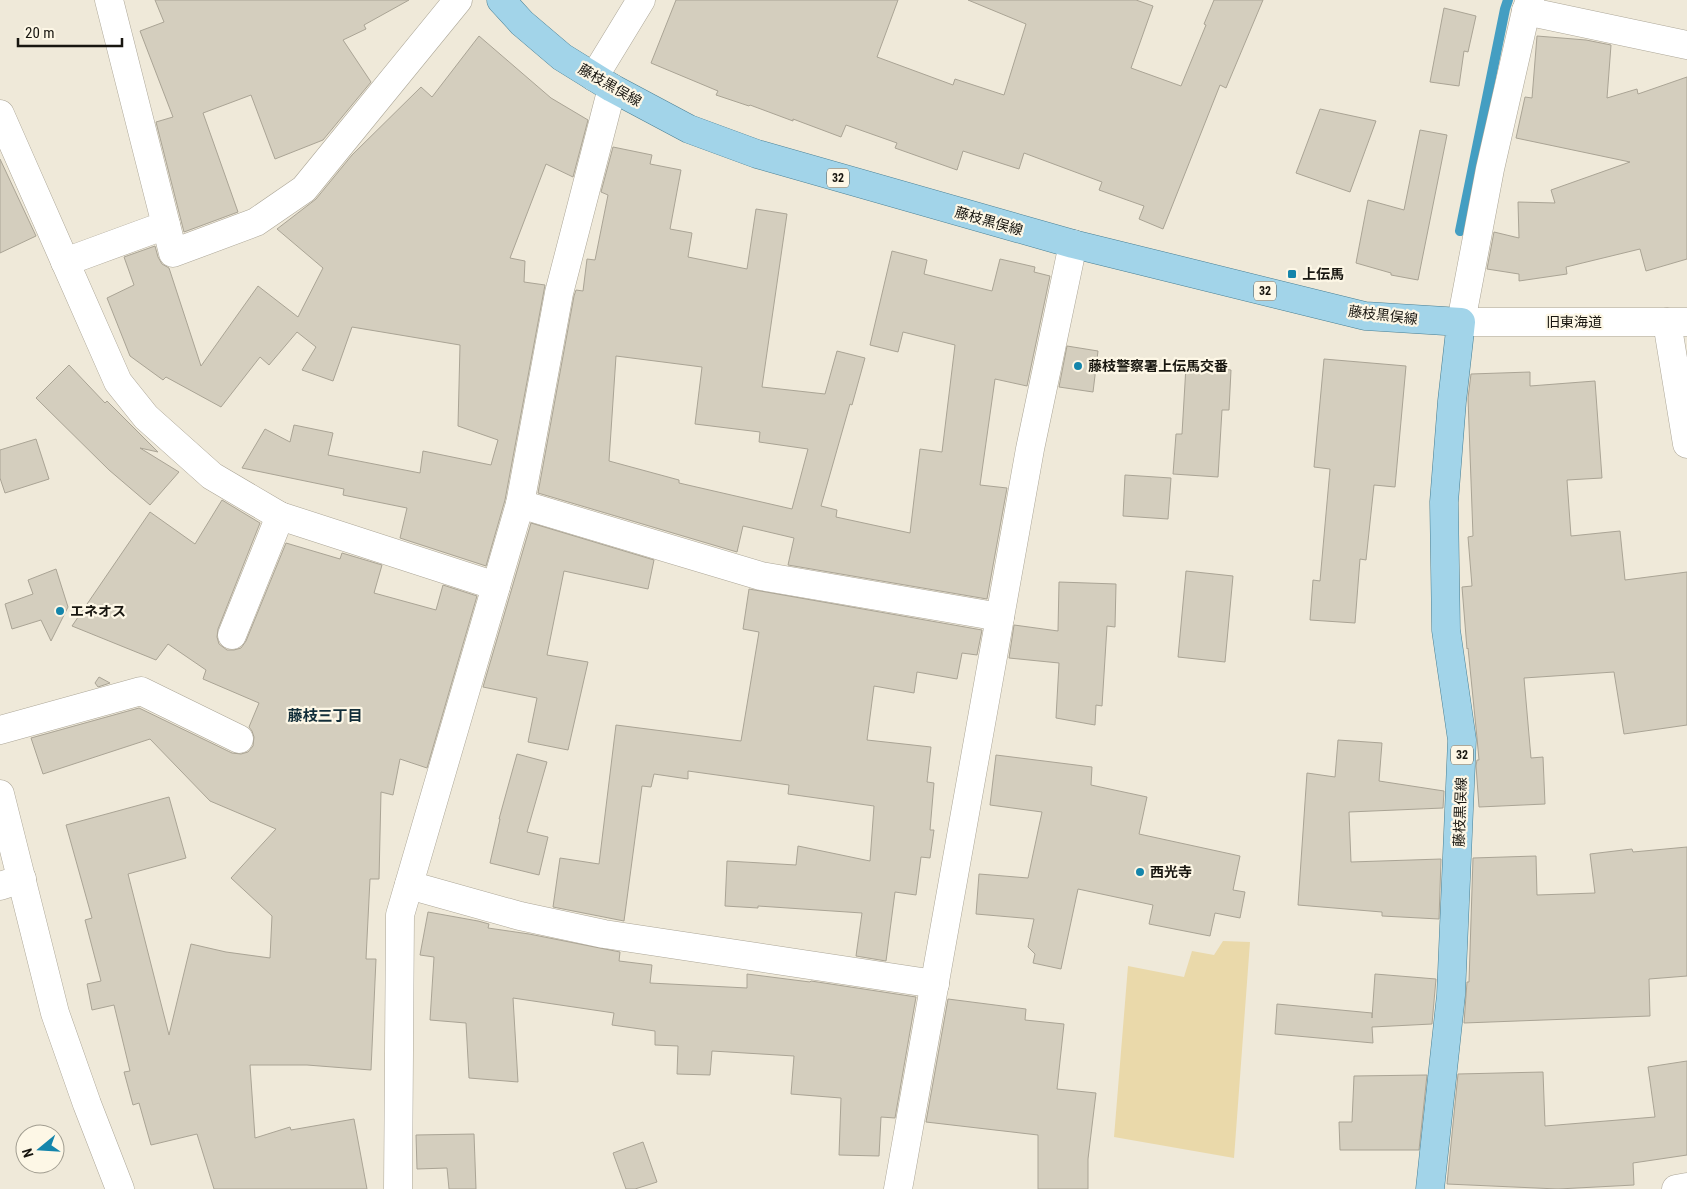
<svg xmlns="http://www.w3.org/2000/svg" width="1687" height="1189" viewBox="0 0 1687 1189" font-family="'Roboto Condensed','Noto Sans JP',sans-serif">
  <style>
    .green { fill: #ead9aa }
    .lines { fill: none; stroke-linecap: round; stroke-linejoin: round }
    .stream { stroke: #449ec2; stroke-width: 10 }
    .building { fill: #d4cebe; stroke: #aaa495; fill-rule: evenodd }
    .street-casing { stroke: #aca697; stroke-width: 29 }
    .secondary-casing { stroke: #aca697; stroke-width: 29 }
    .primary-casing { stroke: #497f93; stroke-width: 29 }
    .street { stroke: #fff; stroke-width: 28 }
    .secondary { stroke: #fff; stroke-width: 28 }
    .primary { stroke: #a2d4e9; stroke-width: 28 }
    .poi-dot { fill: #1485ab; stroke: #fdf7e6; stroke-width: 2 }
    .labels { text-anchor: middle; dominant-baseline: central; stroke-width: 4.5; stroke-linejoin: round; paint-order: stroke }
    .shield { fill: #fdf7e6; stroke: #5d5a50; stroke-width: 1 }
    .shield-label { font-size: 12px; font-weight: bold; fill: #181610 }
    .street-label { font-size: 14px; fill: #181610; stroke: #fdf7e6 }
    .poi-label { font-size: 14px; font-weight: bold; fill: #181610; stroke: #fdf7e6; text-anchor: start }
    .neighbourhood-label { font-size: 15px; font-weight: bold; fill: #112d39; stroke: #fdf7e6 }
  </style>
  <rect width="100%" height="100%" fill="#efe9d9"/>
  <path class="green" d="M1223,941l27,1 -16,216 -120,-21 14,-171 56,11 8,-26 22,4z"/>
  <g class="lines">
    <path class="stream" d="M1460,231l45,-222 3,-9"/>
  </g>
  <g class="building">
    <path d="M155,0h254l-45,25 2,4 -23,11 28,42 -48,58 -48,19 -24,-64 -48,18 35,99 -54,20 -28,-110 17,-5 -33,-86 24,-9z"/>
    <path d="M676,0h222l-21,57 76,28 2,-6 49,16 22,-71 -58,-24h168l17,6 -22,62 50,18 25,-61 -2,-1 10,-24h49l-37,88 -6,-3 -57,144 -24,-10 5,-13 -45,-16 3,-8 -78,-29 -5,16 -56,-18 -6,19 -62,-22 2,-5 -51,-18 -5,12 -48,-18v2l-43,-16 -1,1 -33,-11 2,-4 -67,-28z"/>
    <path d="M1444,8l32,8 -8,36 -4,-1 -5,35 -29,-4z"/>
    <path d="M479,36l72,62 37,22 -15,57 -27,-13 -36,94 15,3 -1,21 21,3 -40,215 -19,66 -86,-28 7,-30 -64,-13 1,-6 -102,-21 23,-39 25,13 4,-17 39,8 -5,22 92,18 3,-22 68,14 7,-25 -40,-14 2,-81 -108,-18 -19,54 -31,-11 14,-23 -19,-15 -28,33 -9,-8 -39,50 -55,-30 -3,3 -33,-24 -23,-58 27,-13 -10,-28 31,-11 3,11 4,7 7,4 32,98 57,-80 40,31 25,-49 -46,-39 39,-30 36,-44 69,-68 11,10z"/>
    <path d="M1537,36l49,4 25,5 -4,53 30,-9 1,5 49,-17v182l-41,12 -6,-22 -74,18 1,7 -48,7v-7l-32,-5 7,-37 25,6 -1,-36 37,1 -4,-13 79,-28 -114,-24 9,-41 7,1z"/>
    <path d="M1320,109l56,12 -26,71 -54,-19z"/>
    <path d="M1420,130l27,5 -29,145 -27,-5v-2l-35,-10 12,-63 36,10z"/>
    <path d="M613,147l39,8 -2,9 31,6 -11,59 22,4 -4,24 59,12 9,-60 31,5 -25,173 63,7 12,-43 28,7 -13,47 -2,-1 -29,102 16,4 -1,7 74,16 10,-84 22,3 13,-107 -52,-13 -5,20 -28,-7 22,-94 35,9 -3,14 68,17 8,-32 35,8 -1,5 16,4 -23,110 -32,-7 -15,106 27,3 -20,111 -199,-34 6,-27 -51,-12 -6,26 -199,-59 36,-197 2,-6 7,1 4,-32 8,1 13,-65 -7,-3zM616,356l86,11 -7,57 65,8 -1,10 49,7 -16,60 -113,-26v-3l-70,-19z"/>
    <path d="M0,159l36,77 -36,17z"/>
    <path d="M1067,346l31,5 -5,41 -34,-5z"/>
    <path d="M1324,359l82,7 -11,121 -21,-2 -8,75 -6,-1 -5,64 -45,-3 3,-40 7,1 10,-112 -16,-2z"/>
    <path d="M69,365l36,38 2,-2 51,51 -18,-4 39,24 -29,33 -41,-35 -73,-72z"/>
    <path d="M1186,366l45,4 -2,40h-7l-4,67 -45,-3 3,-40h6z"/>
    <path d="M1530,372v14l65,-5 7,97 -35,2 4,56 49,-5 5,49 62,-8v153l-63,9 -10,-62 -90,6 7,80 12,-1 2,47 -66,3 -3,-41 1,-6h2l-2,-22 -9,-90 -1,1 -5,-62 10,-1 -4,-49 5,-1 -5,-138 3,-24z"/>
    <path d="M36,439l13,40 -44,14 -5,-15v-28z"/>
    <path d="M1125,475l46,3 -3,41 -45,-3z"/>
    <path d="M222,500l38,23 -42,106 -1,8 2,7 8,6h7l7,-2 5,-7 40,-98 54,16 2,-6 40,12 -8,28 62,17 7,-25 34,11 -50,172 -27,-9 -7,36 -12,-3 -2,87h-9l-4,80h10l-5,111 -64,-5h-57l5,73 35,-11 1,3 63,-11 13,70h-153l-17,-55 -46,11 -12,-42 -6,2 -9,-33 6,-1 -16,-66 -22,5 -5,-26 14,-3 -16,-61 7,-2 -26,-93 103,-28 17,61 -58,16 41,161 22,-91 35,8 44,6 2,-42 -41,-38 45,-49 -66,-28 -60,-62 -107,35 -12,-36 108,-30 93,45 9,1 7,-2 5,-6 1,-9 -2,-6 -3,-4 10,-24 -56,-24 3,-9 -38,-26 -12,16 -84,-34 78,-114 45,32z"/>
    <path d="M531,523l123,37 -6,29 -84,-18 -17,84 41,7 -20,88 -40,-8 9,-44 -54,-11z"/>
    <path d="M56,569l12,38 -17,34 -10,-21 -29,9 -7,-25 28,-10 -5,-14z"/>
    <path d="M1186,571l47,5 -8,86 -47,-5z"/>
    <path d="M1059,582l57,2 -1,43 -8,-1 -5,80 -6,-1 -1,20 -39,-7 3,-55 -50,-5 5,-33 44,6z"/>
    <path d="M749,589l233,41 -5,25 -15,-2 -5,26 -40,-7 -3,21 -40,-7 -7,54 64,7 -4,35 7,1 -4,47h4l-4,28 -9,-1 -5,38 -21,-3 -9,69 -30,-5 6,-43 -104,-7v2l-33,-2 2,-45 69,4 2,-19 72,15 4,-55 -86,-12 1,-9 -101,-14v8l-34,-5 -3,13 -9,-1 -18,135 -71,-14 7,-49 39,6 17,-139 125,16 18,-109 -16,-3z"/>
    <path d="M99,677l11,6 -12,4 -3,-4z"/>
    <path d="M1338,740l44,3 -3,38 65,10 -1,17 -94,4 2,50 90,-3 -2,60 -57,-3v-4l-84,-7 9,-132 28,4z"/>
    <path d="M517,754l30,8 -20,70 21,5 -9,38 -49,-12 10,-44h-1z"/>
    <path d="M996,755l96,12 -1,18 56,12 -8,37 101,22 -7,34 12,2 -5,26 -25,-5 -5,23 -61,-12 4,-19 -75,-16 -17,80 -28,-6 2,-9 -7,-7 6,-28 -58,-5 3,-40 49,4 14,-66 -52,-7z"/>
    <path d="M1687,847v129l-38,3 1,37 -186,7 3,-41h2l4,-124 63,-2 1,39 58,-2 -5,-39 42,-5 1,3z"/>
    <path d="M428,912l50,9 11,3 -1,4 41,6 91,18 -1,9 33,4 -2,18 97,5v-14l63,8 1,-1 105,16 -21,121 -14,-1 -2,39 -40,-1 2,-57 -50,-4 3,-38 -82,-5 -2,24 -33,-1 1,-28 -23,-1v-14l-43,-6 2,-12 -101,-15 5,84 -49,-4 -3,-55 -36,-3 4,-63 -14,-2z"/>
    <path d="M1375,974l61,5 -4,45 -60,3 1,16 -98,-9 2,-30 95,9v5z"/>
    <path d="M948,999l78,10 -1,11 39,4 -7,65 39,4 -8,66v30h-50v-54l-112,-13z"/>
    <path d="M1687,1061v94l-54,8 1,22 -76,4 -111,-5 11,-110 85,-2 2,54 110,-9 -7,-50z"/>
    <path d="M1427,1075l-8,75h-79l-1,-28h13l2,-46z"/>
    <path d="M474,1134l2,55h-27l-2,-21 -30,1 -1,-34z"/>
    <path d="M643,1142l14,40 -22,7h-9l-13,-36z"/>
  </g>
  <g class="lines">
    <g class="street-casing">
      <g id="street">
        <path d="M1526,11l161,34"/>
        <path d="M594,77l47,-77"/>
        <path d="M0,114l118,268 28,35 66,59 68,40 216,70"/>
        <path d="M166,225l7,28 83,-31 48,-33 154,-189"/>
        <path d="M65,262l101,-37 -57,-225"/>
        <path d="M1461,322l29,-153 36,-158 4,-11"/>
        <path d="M1667,322l20,122"/>
        <path d="M520,504l241,72 239,41"/>
        <path d="M232,635l48,-119"/>
        <path d="M0,730l141,-39 98,48"/>
        <path d="M409,885l111,31 84,18 331,50"/>
        <path d="M0,886l22,-7"/>
        <path d="M398,1189l2,-274 120,-411 39,-211 53,-205"/>
        <path d="M898,1189l132,-740 43,-205"/>
        <path d="M1676,1189l11,-2"/>
      </g>
    </g>
    <g class="secondary-casing">
      <g id="secondary">
        <path d="M1461,322h226"/>
        <path d="M0,794l55,219 32,91 33,85"/>
      </g>
    </g>
    <g class="primary-casing">
      <path id="primary" d="M501,0l21,23 40,34 50,31 77,41 68,25 316,90 292,72 96,6 -9,79 -8,101 2,128 16,110 -11,255 -21,194"/>
    </g>
    <use href="#street" class="street"/>
    <use href="#secondary" class="secondary"/>
    <use href="#primary" class="primary"/>
  </g>
  <g class="poi-dot">
    <rect x="1287" y="269" width="10" height="10" rx="2.5"/>
    <circle cx="1078" cy="366" r="5"/>
    <circle cx="60" cy="611" r="5"/>
    <circle cx="1140" cy="872" r="5"/>
  </g>
  <g class="labels">
    <g class="shield">
      <rect x="827" y="168.5" width="22" height="19" rx="4"/>
      <rect x="1254" y="281.5" width="22" height="19" rx="4"/>
      <rect x="1451" y="745.5" width="22" height="19" rx="4"/>
    </g>
    <g class="shield-label">
      <text x="838" y="178">32</text>
      <text x="1265" y="291">32</text>
      <text x="1462" y="755">32</text>
    </g>
    <g class="street-label">
      <text transform="translate(610 85) rotate(30)">藤枝黒俣線</text>
      <text transform="translate(989 221) rotate(16)">藤枝黒俣線</text>
      <text transform="translate(1383 315) rotate(7)">藤枝黒俣線</text>
      <text x="1574" y="322">旧東海道</text>
      <text transform="translate(1460 812) rotate(-88)">藤枝黒俣線</text>
    </g>
    <g class="poi-label">
      <text x="1302" y="274">上伝馬</text>
      <text x="1088" y="366">藤枝警察署上伝馬交番</text>
      <text x="70" y="611">エネオス</text>
      <text x="1150" y="872">西光寺</text>
    </g>
    <g class="neighbourhood-label">
      <text x="325" y="716">藤枝三丁目</text>
    </g>
  </g>
  <g transform="translate(40 1149) rotate(252)"><circle r="24" fill="#fdf7e6" stroke="#a19d90"/>
  <path d="M0-4L9 19L0 12L-9 19Z" fill="#1485ab"/>
  <text y="-8" font-size="14" font-weight="bold" text-anchor="middle" fill="#181610">N</text>
  </g>
  <path d="M18 38v8h104v-8" fill="none" stroke="#181610" stroke-width="2.5"/>
  <text x="25" y="38" font-size="15" fill="#181610" stroke="#fdf7e6" stroke-width="4" paint-order="stroke">20 m</text>
</svg>
